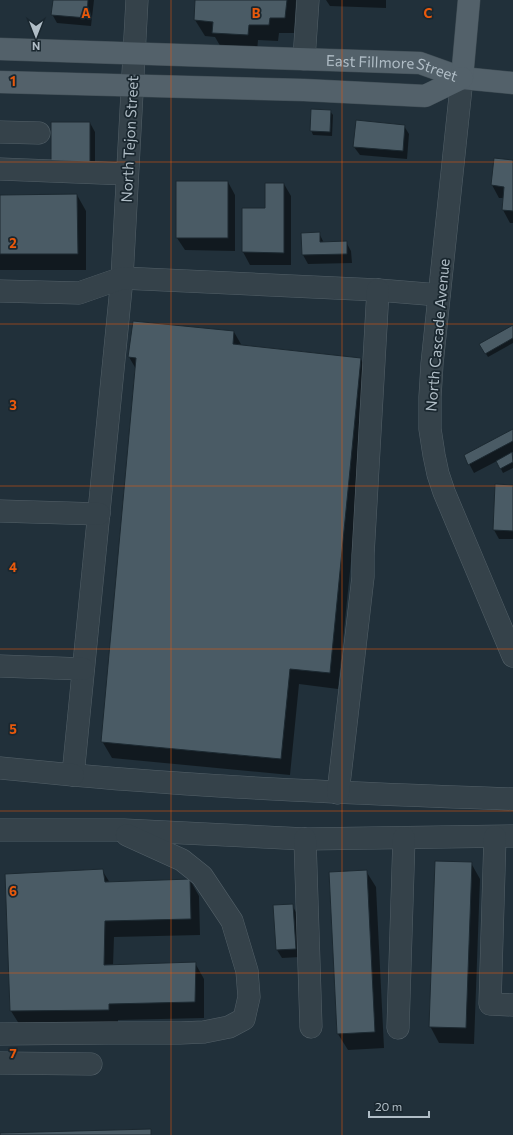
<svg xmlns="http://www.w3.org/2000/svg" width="513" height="1135" viewBox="0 0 513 1135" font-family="Commissioner,sans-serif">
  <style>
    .shadow { fill: #0007 }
    .building { fill: #4a5b65; stroke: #1c2931 }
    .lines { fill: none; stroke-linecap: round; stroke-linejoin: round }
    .minor-casing { stroke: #536068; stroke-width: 23 }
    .major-casing { stroke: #3e4b53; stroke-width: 23 }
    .minor { stroke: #35424a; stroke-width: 22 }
    .major { stroke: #53616a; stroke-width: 22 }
    .grid { fill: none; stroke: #e8590c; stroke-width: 1; stroke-opacity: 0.55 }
    .labels { text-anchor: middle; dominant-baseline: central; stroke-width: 3.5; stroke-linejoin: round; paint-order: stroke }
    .street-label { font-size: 15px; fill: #b0bdc6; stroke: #1a272f }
    .grid-label { font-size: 13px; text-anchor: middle; font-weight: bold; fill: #e8590c; stroke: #1a272f; stroke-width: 3.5; stroke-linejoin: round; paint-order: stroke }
  </style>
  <rect width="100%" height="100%" fill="#21303a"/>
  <g class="shadow">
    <path d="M54,0h40l-3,26 -34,-3 -5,-9z"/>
    <path d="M196,0h100l-2,33h-15l-1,8 -20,-1 -1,11 -35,-2 -7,-12 -10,-1 -10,-16z"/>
    <path d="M326,0h60v8l-56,-2z"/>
    <path d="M330,111l3,4 -1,21 -19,-1 -2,-5z"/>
    <path d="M90,123l5,9v44l-43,-10z"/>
    <path d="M404,126l5,8 -2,25 -47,-4 -6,-8z"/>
    <path d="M513,161v62h-3l-7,-13 1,-12h-5l-7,-13z"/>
    <path d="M228,182l7,13v56l-50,-1 -8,-12z"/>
    <path d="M284,184l7,12v69h-41l-7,-13v-43h23z"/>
    <path d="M77,195l9,16v59h-86v-74z"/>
    <path d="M319,233l5,10 22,-1 5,9 1,12 -44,1 -5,-9v-21z"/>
    <path d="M513,328v15l-25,14 -8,-13z"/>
    <path d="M234,332l8,14 119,13 9,16 -32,314 -39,-5 -9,91 -178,-17 -10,-17 34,-372 -7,-12z"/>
    <path d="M513,430v22l-2,1 2,3v12l-10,5 -6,-12 -23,12 -9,-17z"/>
    <path d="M496,485l17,1v53h-14l-5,-9z"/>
    <path d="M471,863l9,16 -6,165 -35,-1 -9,-17z"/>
    <path d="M102,870l8,13 80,-3 9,16 1,39 -86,2 -1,29 82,-3 9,16v39l-86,2v5l-97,2 -10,-16z"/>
    <path d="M366,871l10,16 8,161 -36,2 -10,-16z"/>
    <path d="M292,905l5,9 3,43 -18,1 -5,-8z"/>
  </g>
  <g class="building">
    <path d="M53,0h35l-1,18 -36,-3z"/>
    <path d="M195,0h92l-2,18h-15l-1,7h-20l-1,10 -36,-2 1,-11 -19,-2z"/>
    <path d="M311,109l20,1 -1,22 -20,-1z"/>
    <path d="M356,120l49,5 -2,26 -50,-4z"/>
    <path d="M51,122h39v46l-39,-2z"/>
    <path d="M494,158l19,2v51l-11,-1 2,-23 -13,-2z"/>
    <rect x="176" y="181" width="52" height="57"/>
    <path d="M265,183h19v70l-42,-1v-44h23z"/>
    <path d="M77,194l1,60h-78v-59z"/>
    <path d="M320,232v10l27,-1v13l-45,1 -1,-22z"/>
    <path d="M133,321l101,10 -1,13 128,14 -31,315 -40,-4 -9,90 -180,-17 35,-384 -8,-1z"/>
    <path d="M513,325v13l-28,16 -6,-10z"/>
    <path d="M513,429v12l-45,24 -4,-10z"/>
    <path d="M512,452l1,10 -13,7 -4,-8z"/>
    <path d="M495,484l18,1v46l-20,-1z"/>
    <path d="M435,861l37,1 -6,166 -37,-1z"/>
    <path d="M103,869l2,13 85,-3 1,40 -86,2 -1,44 92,-3 -1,40 -86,2v6l-99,1 -5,-137z"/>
    <path d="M367,870l8,162 -38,2 -8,-162z"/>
    <path d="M293,904l3,45 -20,1 -3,-45z"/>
    <path d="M151,1129v6h-151v-2z"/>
  </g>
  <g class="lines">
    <g class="minor-casing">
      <g id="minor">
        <path d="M137,0l-15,278 -49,497c146,13 293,19 440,24"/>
        <path d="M304,59l4,-59"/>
        <path d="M462,78l-30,286 -2,33v32l4,26 4,19 6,18 69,164"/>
        <path d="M0,132l39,1"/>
        <path d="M0,169l127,5"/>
        <path d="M0,291l79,2 43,-15 256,12 61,5"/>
        <path d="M0,511l99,3"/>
        <path d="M0,666l83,3"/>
        <path d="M0,768l73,7"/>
        <path d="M338,793l25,-216v-22l15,-265"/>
        <path d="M0,830h124l181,9 208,-3"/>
        <path d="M495,837l-5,167 23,1"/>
        <path d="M305,839l6,188"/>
        <path d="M398,1028l6,-190"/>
        <path d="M0,1034l109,-1h71l24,-1 25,-5 15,-8 5,-22 -2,-26 -15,-50 -30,-45 -20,-16 -55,-25"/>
        <path d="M0,1063l91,1"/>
      </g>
    </g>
    <g class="major-casing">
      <g id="major">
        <path id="s1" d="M0,49l420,14 42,15 51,5"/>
        <path d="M462,78l7,-78"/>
        <path d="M0,82l304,8 121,6 37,-18"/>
      </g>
    </g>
    <use href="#minor" class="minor"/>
    <use href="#major" class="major"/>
  </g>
  <path class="grid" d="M171,0v1135M342,0v1135M0,162h513M0,324h513M0,486h513M0,649h513M0,811h513M0,973h513"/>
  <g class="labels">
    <g class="street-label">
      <text stroke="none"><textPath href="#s1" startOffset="393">East Fillmore Street</textPath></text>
      <text transform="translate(129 139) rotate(-87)">North Tejon Street</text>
      <text transform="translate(437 335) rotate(-85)">North Cascade Avenue</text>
    </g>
  </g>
  <g class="grid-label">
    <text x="86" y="18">A</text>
    <text x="256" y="18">B</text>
    <text x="428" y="18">C</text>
    <text x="13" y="86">1</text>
    <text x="13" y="248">2</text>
    <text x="13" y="410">3</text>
    <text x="13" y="572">4</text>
    <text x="13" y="734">5</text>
    <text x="13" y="896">6</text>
    <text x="13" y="1058">7</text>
  </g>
  <g transform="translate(36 36) rotate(180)" stroke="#1a272f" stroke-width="3" paint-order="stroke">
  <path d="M0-3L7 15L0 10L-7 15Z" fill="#b0bdc6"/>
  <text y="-6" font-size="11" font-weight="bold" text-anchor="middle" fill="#b0bdc6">N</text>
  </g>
  <path d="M369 1111v6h60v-6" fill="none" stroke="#b0bdc6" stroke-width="2"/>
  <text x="375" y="1111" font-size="12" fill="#b0bdc6" stroke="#1a272f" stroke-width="3" paint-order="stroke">20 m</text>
</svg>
